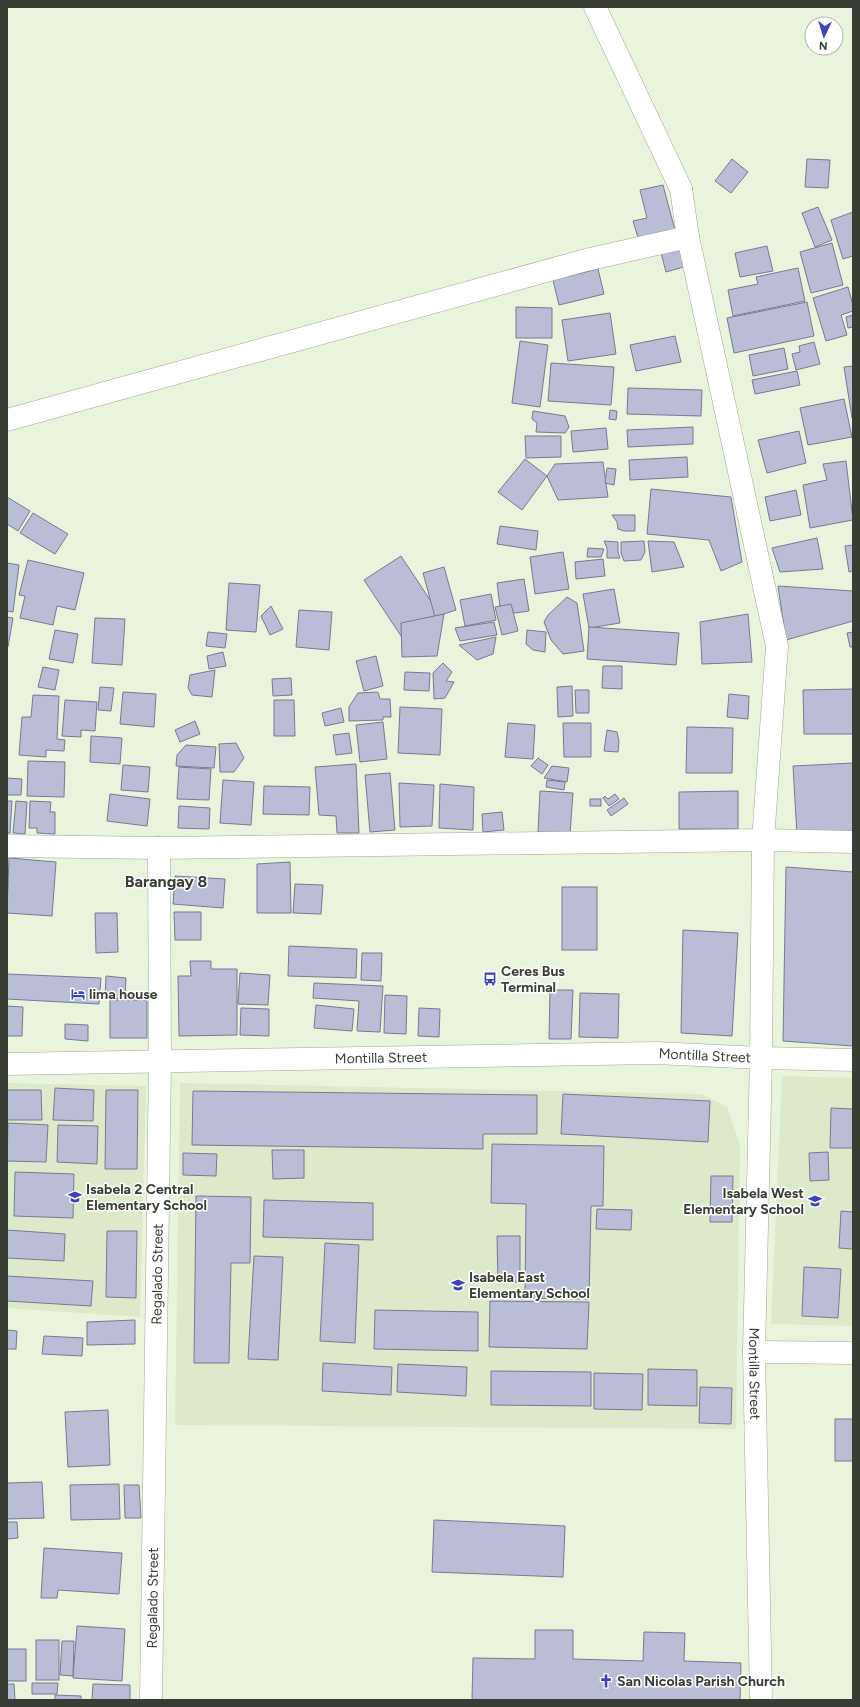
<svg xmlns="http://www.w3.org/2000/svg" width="860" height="1707" viewBox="0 0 860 1707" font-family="Figtree,sans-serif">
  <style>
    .built { fill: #dbeacb }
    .building { fill: #b7bed6; stroke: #747b91 }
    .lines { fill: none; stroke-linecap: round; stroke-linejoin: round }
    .street-casing { stroke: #9da992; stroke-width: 23 }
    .secondary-casing { stroke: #9da992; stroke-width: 23 }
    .street { stroke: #fff; stroke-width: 22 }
    .secondary { stroke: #fff; stroke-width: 22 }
    .labels { text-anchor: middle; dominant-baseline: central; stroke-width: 3; stroke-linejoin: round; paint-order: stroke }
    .poi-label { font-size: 14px; font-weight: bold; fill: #393e35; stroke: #fff; text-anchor: start }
    .street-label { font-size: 14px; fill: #393e35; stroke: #fff }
    .quarter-label { font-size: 16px; font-weight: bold; fill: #393e35; stroke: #fff }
  </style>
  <rect width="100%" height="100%" fill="#e8f4dc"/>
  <g class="built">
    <path d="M782,1076l71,2v248l-82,-2z"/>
    <path d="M7,1083l139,3 -6,231 -133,-9z"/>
    <path d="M180,1083l522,11 25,13 13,38 -4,284 -561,-4z"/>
  </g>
  <g class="building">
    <path d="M732,159l16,13 -17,21 -16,-12z"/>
    <path d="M807,159l23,1 -2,28 -23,-1z"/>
    <path d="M663,185l13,49 -36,10 -7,-23 14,-3 -7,-28z"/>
    <path d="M818,207l14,33 -17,7 -13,-34z"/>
    <path d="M853,212v44l-10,3 -12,-39z"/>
    <path d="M832,243l11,42 -32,8 -11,-41z"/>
    <path d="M681,244l6,22 -21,6 -6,-23z"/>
    <path d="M767,246l6,25 -33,6 -5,-24z"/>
    <path d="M798,268l7,33 -72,15 -5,-26 30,-6 -2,-7z"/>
    <path d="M598,269l6,25 -45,11 -6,-25z"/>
    <path d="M848,287l5,18v6l-12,4 6,20 -21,6 -13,-43z"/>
    <path d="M807,302l7,34 -80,17 -7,-35z"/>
    <path d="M516,307l36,1v30h-36z"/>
    <path d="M610,313l6,41 -48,7 -6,-41z"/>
    <path d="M853,315v12l-5,1 -2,-11z"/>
    <path d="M675,336l6,26 -45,9 -6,-26z"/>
    <path d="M520,341l28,4 -8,62 -28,-4z"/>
    <path d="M814,342l6,22 -24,6 -4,-16 8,-2 -1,-6z"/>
    <path d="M784,348l4,21 -35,7 -4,-21z"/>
    <path d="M551,363l63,4 -3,38 -63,-4z"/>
    <path d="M853,366v52h-1l-8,-51z"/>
    <path d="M797,371l3,14 -45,9 -3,-14z"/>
    <path d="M628,388l74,2 -1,26 -74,-2z"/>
    <path d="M844,399l8,38 -44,8 -8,-37z"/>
    <path d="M610,410l7,1 -1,9 -7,-1z"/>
    <path d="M533,411l32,5 4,11 -4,6 -29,-1 1,-9 -5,-4z"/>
    <path d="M693,427v17l-65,3 -1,-17z"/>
    <path d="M606,428l2,21 -35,3 -2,-21z"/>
    <path d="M799,431l7,32 -39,10 -9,-33z"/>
    <path d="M525,436h36v21l-35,1z"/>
    <path d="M687,457l1,20 -58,3 -1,-20z"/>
    <path d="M525,459l22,17 -25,34 -24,-18z"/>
    <path d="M846,461l7,59 -43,8 -7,-43 24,-5 -4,-16z"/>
    <path d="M603,462l5,35 -50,3 -11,-24 8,-12z"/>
    <path d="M607,468l9,1 -2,16 -9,-2z"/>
    <path d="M651,489l80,8 11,65 -21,9 -12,-31 -62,-6z"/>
    <path d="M796,490l5,25 -31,6 -5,-24z"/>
    <path d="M7,497l23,14 -12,20 -11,-7z"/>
    <path d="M33,513l35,21 -13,20 -35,-21z"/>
    <path d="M612,515h23v16h-10l-7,-2 -1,-7z"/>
    <path d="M500,526l38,5 -2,19 -39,-6z"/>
    <path d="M817,538l6,31 -43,3 -8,-24z"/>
    <path d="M604,541l14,1v10l2,6h-13v-10z"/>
    <path d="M644,541l1,11 -4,8 -17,1 -3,-8v-11z"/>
    <path d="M648,541l26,1 10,25 -32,5z"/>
    <path d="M853,545v26l-4,1 -4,-26z"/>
    <path d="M588,548l16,1 -3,8h-14z"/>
    <path d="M563,552l6,37 -34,5 -5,-37z"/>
    <path d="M401,556l39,59 -5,2 -32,22 -39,-59z"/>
    <path d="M603,559l2,17 -29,3 -1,-17z"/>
    <path d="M28,560l56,13 -9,37 -18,-4 -4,19 -33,-7 5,-22 -6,-1z"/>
    <path d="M7,563l12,2 -6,47 -6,-1z"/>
    <path d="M444,567l12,43 -21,7 -12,-44z"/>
    <path d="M524,579l5,32 -28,4 -4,-32z"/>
    <path d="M229,583l31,2 -4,47 -30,-2z"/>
    <path d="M778,586l75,5v30l-67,19z"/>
    <path d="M614,589l6,34 -31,5 -6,-34z"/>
    <path d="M491,594l5,26 -31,6 -5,-26z"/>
    <path d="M567,597l10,6 7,48 -21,3 -12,-14 -7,-18 4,-7z"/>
    <path d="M511,604l7,27 -16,4 -7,-28z"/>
    <path d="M271,606l12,23 -13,6 -9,-19z"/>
    <path d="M299,610l33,2 -3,38 -33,-3z"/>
    <path d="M444,614l-7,42 -35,1 -1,-34z"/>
    <path d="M748,614l4,48 -50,2 -2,-42z"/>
    <path d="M7,617l6,1 -5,29h-1z"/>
    <path d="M95,618l30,1 -3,46 -30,-2z"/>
    <path d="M494,622l3,13 -37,6 -5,-13z"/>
    <path d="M589,627l90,6 -3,32 -89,-6z"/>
    <path d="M55,630l23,4 -5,29 -24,-4z"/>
    <path d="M527,630l19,2 -1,20 -12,-2 -7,-6z"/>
    <path d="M208,632l19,2 -2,14 -19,-2z"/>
    <path d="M853,632v15h-3l-3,-14z"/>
    <path d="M496,637l-3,17 -16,6 -18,-15z"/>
    <path d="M223,652l3,14 -17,3 -2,-13z"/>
    <path d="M376,656l7,30 -19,5 -8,-30z"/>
    <path d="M443,663l9,9 -6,9 8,1 -9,16 -11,1 -1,-26z"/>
    <path d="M603,666h19v23l-20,-1z"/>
    <path d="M43,667l16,3 -4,20 -17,-3z"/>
    <path d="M215,670l-3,27 -20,-2 -4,-7 2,-13z"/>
    <path d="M405,672l25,1 -1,18 -25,-1z"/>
    <path d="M291,678l1,17 -19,1 -1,-17z"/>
    <path d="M572,686l1,30 -15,1 -1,-30z"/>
    <path d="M100,687l14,1 -3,23 -13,-1z"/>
    <path d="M853,689v45h-49l-1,-44z"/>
    <path d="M575,690h14v23h-13z"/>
    <path d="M123,692l33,2 -2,33 -34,-3z"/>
    <path d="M378,692l2,7h10l1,18h-8v3l-34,1v-14l9,-14z"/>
    <path d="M729,694l20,2 -1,23 -21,-2z"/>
    <path d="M33,695l26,1 -2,43 8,1 -1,11 -18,-1v7l-27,-2 3,-38h9z"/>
    <path d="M65,700l32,2 -2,29 -14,-1v7l-19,-1z"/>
    <path d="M274,700h20l1,36h-21z"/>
    <path d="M400,707l42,2 -2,46 -42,-2z"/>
    <path d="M341,708l3,14 -19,4 -3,-13z"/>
    <path d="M195,721l5,13 -20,8 -5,-12z"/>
    <path d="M383,722l4,37 -27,3 -4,-37z"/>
    <path d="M508,723l27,2 -2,34 -28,-2z"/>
    <path d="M563,723h28v34h-27z"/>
    <path d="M687,727l46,1 -1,45h-46z"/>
    <path d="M607,730l10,2 2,9 -1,11 -14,-1z"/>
    <path d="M349,733l3,20 -16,2 -3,-20z"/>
    <path d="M91,736l31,2 -2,26 -30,-2z"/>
    <path d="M236,743l8,15 -10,14h-14l-1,-28z"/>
    <path d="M186,745l30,2 -2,21 -38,-2 1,-11z"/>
    <path d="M538,758l10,7 -6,9 -11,-8z"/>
    <path d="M28,761l37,1 -1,35 -37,-1z"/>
    <path d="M853,763v70l-56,2 -4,-69z"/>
    <path d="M356,764l3,69h-22l-1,-17 -17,-1 -4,-48z"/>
    <path d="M123,765l27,2 -2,25 -27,-2z"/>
    <path d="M552,766l17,2 -2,14 -23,-4z"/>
    <path d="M179,767l32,2 -2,31 -32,-1z"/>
    <path d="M390,773l5,57 -25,2 -5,-57z"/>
    <path d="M7,778l15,1 -1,16h-14z"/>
    <path d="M223,780l31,2 -3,43 -31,-2z"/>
    <path d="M547,780l18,2 -1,8 -18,-3z"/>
    <path d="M399,783l35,2 -2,41 -32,1z"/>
    <path d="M440,784l34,3 -1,43 -34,-2z"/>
    <path d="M264,786l46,1 -1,28 -46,-1z"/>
    <path d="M540,791l33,2 -3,41 -32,-2z"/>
    <path d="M738,791v38h-59v-37z"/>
    <path d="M110,794l40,5 -3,27 -40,-5z"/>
    <path d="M615,794l4,5 -10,7 -6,-8 2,-2 3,3z"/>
    <path d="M624,798l4,6 -17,12 -4,-6z"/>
    <rect x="590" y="799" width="11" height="7"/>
    <path d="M7,801h5l-2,32h-3z"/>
    <path d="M16,801l11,1 -2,32 -12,-1z"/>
    <path d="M30,801l21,1 -1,10h5v22l-18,-1v-5h-8z"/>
    <path d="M179,806l31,2 -1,21 -31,-1z"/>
    <path d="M502,812l2,18 -21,2 -1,-18z"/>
    <path d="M9,858l47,4 -4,54 -45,-3z"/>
    <path d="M290,862l1,51h-34v-49z"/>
    <path d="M786,867l67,5v174l-70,-5z"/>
    <path d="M175,876l50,3 -2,29 -50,-4z"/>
    <path d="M295,884l28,1 -2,29 -28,-1z"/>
    <rect x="562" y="887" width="35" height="63"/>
    <path d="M174,912h27v28h-26z"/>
    <path d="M95,913h22l1,39 -22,1z"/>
    <path d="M683,930l55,3 -6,103 -51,-3z"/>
    <path d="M289,946l68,3 -1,29 -68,-2z"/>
    <path d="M362,953h20l-1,28 -20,-1z"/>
    <path d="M190,961h21v8h26v66l-58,1 -1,-60h13z"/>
    <path d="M240,973l30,2 -2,30 -30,-1z"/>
    <path d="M7,974l94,4 -2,26 -92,-5z"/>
    <path d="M106,976l20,2 -1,21 -20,-1z"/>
    <path d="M314,983l69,3 -3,46 -23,-1 2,-30 -46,-3z"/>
    <path d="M550,990h23l-2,49h-22z"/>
    <path d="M580,993l39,1 -1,44 -39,-1z"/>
    <path d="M385,995l22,1 -1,38 -22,-1z"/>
    <rect x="110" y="1000" width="37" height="38"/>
    <path d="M316,1005l38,4 -2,22 -38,-3z"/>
    <path d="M7,1006l16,1 -1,29h-15z"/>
    <path d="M241,1008l28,1v27l-29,-1z"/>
    <path d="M419,1008l21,1 -1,28 -21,-1z"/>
    <path d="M65,1024l23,1v16l-23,-2z"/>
    <path d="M55,1088l39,2 -1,31 -40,-1z"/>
    <path d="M7,1090h34l1,30h-35z"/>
    <path d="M106,1090h32l-1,79h-32z"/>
    <path d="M193,1091l344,4v39h-54v15l-291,-4z"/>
    <path d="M563,1094l147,7 -2,41 -147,-8z"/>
    <path d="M831,1108l22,1v39h-23z"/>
    <path d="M8,1123l40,2 -2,37 -39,-1z"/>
    <path d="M58,1125l40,1 -1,38 -40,-2z"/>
    <path d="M492,1144l112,2 -1,60h-12l-2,93 -64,-1 1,-94 -35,-1z"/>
    <path d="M272,1150h32v28l-31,1z"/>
    <path d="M828,1152l1,28 -19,1 -1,-28z"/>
    <path d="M183,1153l34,1 -1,22 -33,-1z"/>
    <path d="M15,1172l59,2 -1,44 -59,-2z"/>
    <path d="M711,1176h22l-1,46h-22z"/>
    <path d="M196,1196l55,1 -1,66h-19l-2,100h-35z"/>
    <path d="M264,1200l109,3v37l-110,-3z"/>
    <path d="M597,1209l35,1 -1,20 -35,-1z"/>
    <path d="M841,1211l12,1v37l-14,-1z"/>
    <path d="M7,1230l58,4 -1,27 -57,-3z"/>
    <path d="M107,1231h30l-1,67 -30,-1z"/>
    <path d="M497,1236h23v46h-22z"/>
    <path d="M325,1243l34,2 -4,98 -35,-2z"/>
    <path d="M254,1256l29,1 -5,103 -30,-1z"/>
    <path d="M804,1267l37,2 -3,49 -36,-2z"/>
    <path d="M7,1276l86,5 -2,25 -84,-5z"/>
    <path d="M490,1301l99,1 -2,47 -98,-2z"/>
    <path d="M375,1310l103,2v39l-104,-2z"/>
    <path d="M135,1320v24l-48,1v-23z"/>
    <path d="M7,1330l10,1 -1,18h-9z"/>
    <path d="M44,1336l39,2 -1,18 -40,-2z"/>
    <path d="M323,1363l69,4 -1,28 -69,-4z"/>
    <path d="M398,1364l69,3 -1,29 -69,-4z"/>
    <path d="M648,1369l49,1v36l-49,-1z"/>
    <path d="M491,1371l100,1v34l-100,-1z"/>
    <path d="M594,1373l49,1 -1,36 -48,-1z"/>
    <path d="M700,1387l32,1 -1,36 -32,-1z"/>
    <path d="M108,1410l2,55 -42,2 -3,-55z"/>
    <rect x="835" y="1419" width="18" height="42"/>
    <path d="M42,1482l2,36 -37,1v-36z"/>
    <path d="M119,1484l1,35 -49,1 -1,-35z"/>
    <path d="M124,1485h15l2,33h-16z"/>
    <path d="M434,1520l131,6 -2,51 -131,-5z"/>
    <path d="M7,1522h10l1,16 -11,1z"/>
    <path d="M44,1548l78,5 -3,41 -61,-4 -1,8h-16z"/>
    <path d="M77,1626l48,3 -3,52 -49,-3z"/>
    <path d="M535,1630h38v29l70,2 1,-29 41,1 -1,28 57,2 -1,37h-268l1,-42 62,1z"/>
    <rect x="36" y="1640" width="23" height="40"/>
    <path d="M62,1641h12l-1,35 -13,-1z"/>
    <rect x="7" y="1649" width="19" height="32"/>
    <path d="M32,1683h26l-1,11h-25z"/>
    <path d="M7,1684h7l1,16h-8z"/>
    <path d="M93,1684l37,1v15h-38z"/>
    <path d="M55,1695l26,1v4h-26z"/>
  </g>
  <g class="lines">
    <g class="street-casing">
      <g id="street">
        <path d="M681,189l7,48 89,409 -14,194 -2,218 92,2"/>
        <path d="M7,420l579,-160 102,-23"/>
        <path d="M7,846l152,2 604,-8 90,2"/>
        <path d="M754,1352l99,1"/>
        <path id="s1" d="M151,1700l9,-639 -1,-213"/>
      </g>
    </g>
    <g class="secondary-casing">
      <g id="secondary">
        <path d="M595,7l86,182"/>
        <path id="s2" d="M7,1064l649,-11 105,5 -7,294 7,348"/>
      </g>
    </g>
    <use href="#street" class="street"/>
    <use href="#secondary" class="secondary"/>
  </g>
  <defs>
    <g id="bus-bare" transform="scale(1.08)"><path d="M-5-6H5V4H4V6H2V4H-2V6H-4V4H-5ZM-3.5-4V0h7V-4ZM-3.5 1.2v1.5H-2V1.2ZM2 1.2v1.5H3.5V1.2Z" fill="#3a45b8" stroke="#fff" stroke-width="2.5" paint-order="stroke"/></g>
    <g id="hotel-bare" transform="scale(1.08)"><path d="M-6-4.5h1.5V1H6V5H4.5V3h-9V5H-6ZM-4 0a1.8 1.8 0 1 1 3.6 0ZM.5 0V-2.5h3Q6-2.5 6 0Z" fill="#3a45b8" stroke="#fff" stroke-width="2.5" paint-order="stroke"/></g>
    <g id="school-bare" transform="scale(1.08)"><path d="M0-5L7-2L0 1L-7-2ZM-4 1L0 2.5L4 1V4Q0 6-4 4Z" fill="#3a45b8" stroke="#fff" stroke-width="2.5" paint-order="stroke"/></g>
    <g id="church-bare" transform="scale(1.08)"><path d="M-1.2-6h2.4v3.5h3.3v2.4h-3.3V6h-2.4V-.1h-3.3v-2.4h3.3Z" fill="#3a45b8" stroke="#fff" stroke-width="2.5" paint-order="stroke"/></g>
  </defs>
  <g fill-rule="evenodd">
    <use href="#bus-bare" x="490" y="979"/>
    <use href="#hotel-bare" x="78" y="994"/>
    <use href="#school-bare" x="75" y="1197"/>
    <use href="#school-bare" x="815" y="1201"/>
    <use href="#school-bare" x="458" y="1285"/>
    <use href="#church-bare" x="606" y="1681"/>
  </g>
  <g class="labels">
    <g class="poi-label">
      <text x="501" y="971">Ceres Bus<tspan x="501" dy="16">Terminal</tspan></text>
      <text x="89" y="994">lima house</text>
      <text x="86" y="1189">Isabela 2 Central<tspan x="86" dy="16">Elementary School</tspan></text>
      <text x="804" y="1193" text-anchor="end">Isabela West<tspan x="804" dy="16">Elementary School</tspan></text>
      <text x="469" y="1277">Isabela East<tspan x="469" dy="16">Elementary School</tspan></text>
      <text x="617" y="1681">San Nicolas Parish Church</text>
    </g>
    <g class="street-label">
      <text stroke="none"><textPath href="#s2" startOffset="698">Montilla Street</textPath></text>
      <text stroke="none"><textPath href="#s2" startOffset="374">Montilla Street</textPath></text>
      <text stroke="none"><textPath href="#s1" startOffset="426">Regalado Street</textPath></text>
      <text stroke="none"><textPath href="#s2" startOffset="1070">Montilla Street</textPath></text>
      <text stroke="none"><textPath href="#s1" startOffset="102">Regalado Street</textPath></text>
    </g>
    <g class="quarter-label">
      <text x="166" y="881">Barangay 8</text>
    </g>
  </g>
  <rect width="860" height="1707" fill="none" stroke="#393e35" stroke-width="16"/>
  <g transform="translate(824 36) rotate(184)"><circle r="19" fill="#ffffff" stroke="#b0b2ae"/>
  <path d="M0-3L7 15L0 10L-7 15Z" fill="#3a45b8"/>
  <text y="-6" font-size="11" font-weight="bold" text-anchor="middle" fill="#393e35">N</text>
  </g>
</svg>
